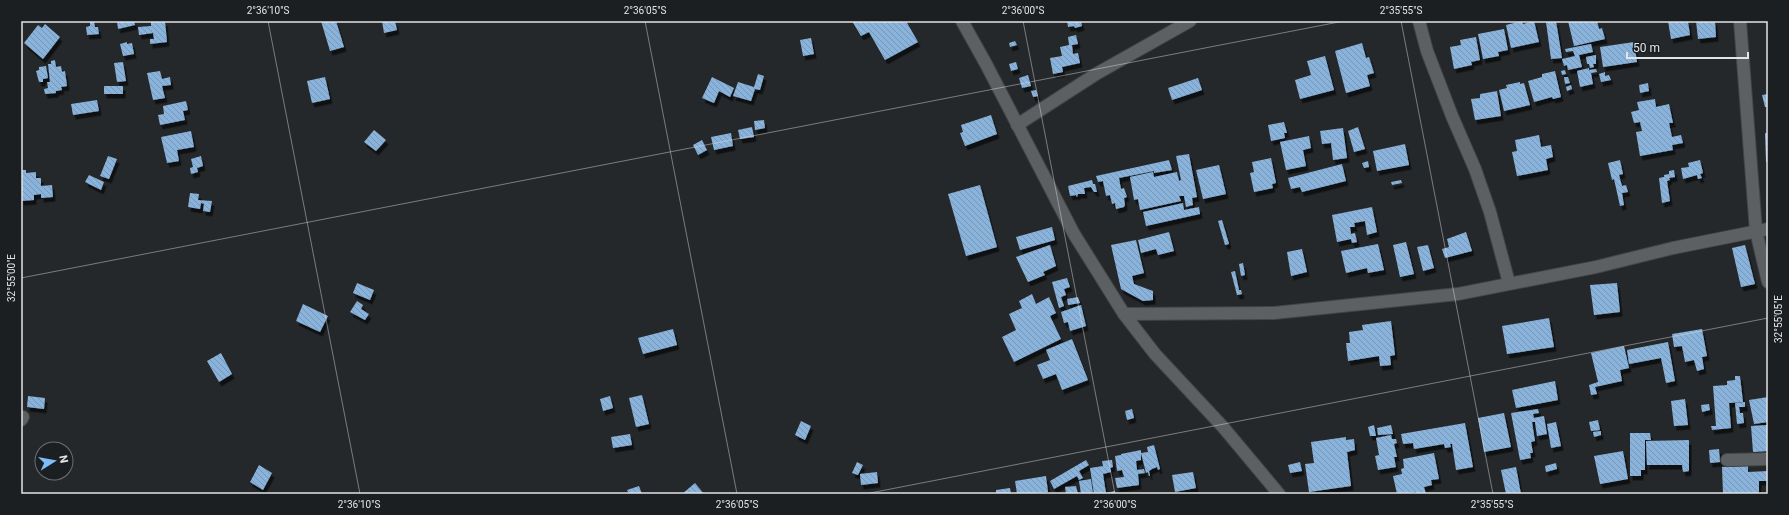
<svg xmlns="http://www.w3.org/2000/svg" width="1789" height="515" viewBox="0 0 1789 515" font-family="Roboto,sans-serif">
  <style>
    .building { fill: url(#building-back-hatch); filter: url(#shadow) }
    .lines { fill: none; stroke-linecap: round; stroke-linejoin: round }
    .street-casing { stroke: #424446; stroke-width: 14 }
    .secondary-casing { stroke: #424446; stroke-width: 14 }
    .street { stroke: #5d6063; stroke-width: 12 }
    .secondary { stroke: #5d6063; stroke-width: 12 }
    .ticks { fill: none; stroke: #e2e4e6; stroke-width: 1; stroke-opacity: 0.45 }
    .neatline { fill: none; stroke: #e2e4e6; stroke-width: 1.5 }
    .ticks-label { font-size: 10px; text-anchor: middle; fill: #e2e4e6 }
  </style>
  <defs>
    <pattern id="building-back-hatch" width="6" height="6" patternUnits="userSpaceOnUse"><rect width="6" height="6" fill="#89b3db"/><path d="M-1 5l2 2M0 0l6 6M5-1l2 2" fill="none" stroke="#7897b6"/></pattern>
    <filter id="shadow"><feDropShadow dx="2.5" dy="4.5" stdDeviation="0" flood-color="#0009"/></filter>
  </defs>
  <rect width="100%" height="100%" fill="#25282b"/>
  <g class="building">
    <path d="M90,21h4l1,6h3l1,7 -12,1 -1,-8 4,-1z"/>
    <path d="M117,21h17l1,4 -17,4z"/>
    <path d="M165,21l2,21 -17,2v-5h4l-1,-6 -14,2 -1,-8 13,-1v-4z"/>
    <path d="M321,21h15l8,26 -14,4z"/>
    <path d="M382,21h13l2,9 -13,3z"/>
    <path d="M852,21h54l12,21 -33,18 -16,-28 -8,4z"/>
    <path d="M1067,21h14l1,5 -7,2 -1,-2 -6,1z"/>
    <path d="M1522,21l1,3 11,-3 5,21 -28,6 -5,-23z"/>
    <path d="M1556,21l6,37 -11,1 -5,-37z"/>
    <path d="M1568,21h29l2,8 3,-1 3,11 -31,7z"/>
    <path d="M1668,21h20l2,14 -19,4z"/>
    <path d="M1696,21h19l1,16 -18,2z"/>
    <path d="M45,24l15,13 -17,22 -19,-16 14,-18 4,3z"/>
    <path d="M1504,29l4,21 -10,2 1,4 -16,3 -5,-25z"/>
    <path d="M1076,35l2,9 -6,1 1,9 5,-1 2,10 -18,4 1,5 -10,2 -3,-16 12,-2 -2,-9 9,-2 -1,-8z"/>
    <path d="M1476,37l4,23 -9,2 1,3 -18,4 -4,-22 11,-2 -1,-5z"/>
    <path d="M811,38l3,16 -11,2 -3,-16z"/>
    <path d="M1015,41l2,4 -7,2 -1,-4z"/>
    <path d="M127,42v2l5,-1 2,11 -11,2 -3,-12z"/>
    <path d="M1634,42l3,20 -34,5 -3,-20z"/>
    <path d="M1362,43l4,15 3,-1 5,16 -7,2 3,11 -24,7 -11,-42z"/>
    <path d="M1591,44l2,8 -14,3 3,12 -14,3 -1,-5 -3,1 -2,-7 13,-3 -2,-5 -7,1 -1,-3z"/>
    <path d="M1596,55v9h-3l1,3 -4,1 -1,-4h-2l-1,-7z"/>
    <path d="M1325,56l9,34 -34,9 -5,-19 16,-5 -4,-14z"/>
    <path d="M55,60l1,7 5,-1 1,6 3,-1 2,15 -6,1 1,3 -6,1v2l-11,1 -1,-5 4,-1 -1,-6h3l-2,-18h3v-3z"/>
    <path d="M123,62l3,19 -9,1 -3,-19z"/>
    <path d="M1016,62l2,7 -7,2 -2,-7z"/>
    <path d="M46,66l2,12 -5,1v3h-4l-3,-11 3,-1v-3z"/>
    <path d="M1589,68v2l7,-1 1,3 -6,1 2,11 -13,3 -3,-16z"/>
    <path d="M1565,70l1,4 -4,1 -1,-4z"/>
    <path d="M160,71l2,8 8,-2 1,8 -9,1 3,12 -12,2 -6,-27z"/>
    <path d="M1555,71l6,26 -8,2 -1,-2 -18,5 -6,-21 14,-4v-3z"/>
    <path d="M1605,72v4l4,-1 2,5 -10,2 -2,-8z"/>
    <path d="M758,74l6,2 -4,14 -5,-1 -4,12 -18,-5 5,-14 16,5z"/>
    <path d="M1028,75l3,11 -9,2 -3,-10z"/>
    <path d="M325,77l5,22 -18,4 -5,-22z"/>
    <path d="M712,77l22,11 -4,9 -11,-6 -5,12 -12,-5z"/>
    <path d="M1564,77h4l2,6 -5,1z"/>
    <path d="M1198,78l4,12 -30,10 -4,-12z"/>
    <path d="M1520,82v2l4,-1 6,22 -26,6 -5,-21 8,-2 -1,-3z"/>
    <path d="M1648,83l1,8 -9,2 -1,-8z"/>
    <path d="M1571,85l1,4 -5,2 -1,-4z"/>
    <rect x="104" y="86" width="19" height="8"/>
    <path d="M1036,90l2,6 -5,1 -2,-6z"/>
    <path d="M1497,91l4,25 -26,4 -4,-21 9,-1v-4z"/>
    <path d="M1768,94v13h-3l-3,-12z"/>
    <path d="M1655,99l1,8 13,-3 4,19h-4l3,14 9,-2 2,8 -11,2 1,5 -33,6 -4,-24 6,-1 -2,-9 -6,1 -3,-11 8,-2 -2,-8z"/>
    <path d="M97,100l2,11 -26,4 -2,-11z"/>
    <path d="M186,101l2,9 -5,1 2,9 -25,5 -2,-10 6,-1 -1,-8z"/>
    <path d="M991,115l6,19 -32,12 -5,-13 3,-1 -2,-7z"/>
    <path d="M764,120l1,8 -10,2 -1,-9z"/>
    <path d="M1284,122l3,11h-3l1,5 -14,3 -3,-16z"/>
    <path d="M752,127l2,10 -14,2 -2,-9z"/>
    <path d="M1358,127l7,22 -11,3 -6,-21z"/>
    <path d="M1343,128l4,30 -14,2 -2,-17 -9,1 -2,-13z"/>
    <path d="M374,130l12,10 -10,11 -12,-9z"/>
    <path d="M191,131l3,16 -17,3 2,11 -12,2 -6,-26z"/>
    <path d="M731,133l2,13 -19,4 -3,-13z"/>
    <path d="M1765,133h3v29h-2z"/>
    <path d="M1539,135l2,12 10,-2 2,12 -7,2 2,11 -31,6 -5,-24 5,-1 -2,-11z"/>
    <path d="M1309,136l2,12 -8,2 3,16 -20,4 -6,-28z"/>
    <path d="M702,140l5,10 -9,5 -5,-10z"/>
    <path d="M1405,144l4,21 -32,6 -4,-20z"/>
    <path d="M1189,154l8,43 -5,1 1,7 -7,2 -2,-11h-5l2,5 -41,9 -2,-11 -4,1 -4,-23 23,-5 1,5 23,-5 2,9 2,-1 -5,-24z"/>
    <path d="M108,156l9,3 -8,20 -9,-3z"/>
    <path d="M201,156l2,10 -6,2 1,4 -7,2 -1,-6 3,-1 -2,-8z"/>
    <path d="M1271,158l5,25 -4,1 1,4 -19,4 -4,-19 4,-1 -2,-10z"/>
    <path d="M1169,160l3,10 -18,3v-2l-35,7 2,11 3,-1 3,9 -3,1 1,7 -1,2 -8,2 -1,-6 -3,1 -2,-9 -4,1 -3,-15 -5,1 -2,-6z"/>
    <path d="M1620,160l3,14 -4,1 3,11 4,-1 2,7 -6,1 2,12 -4,1 -6,-27 -2,1 -4,-17z"/>
    <path d="M1700,160l3,13 -3,1 2,4 -4,1 -1,-4 -14,4 -2,-11 8,-1 -1,-4z"/>
    <path d="M1368,161l1,6 -5,1 -2,-5z"/>
    <path d="M1342,164l4,17 -44,11 -2,-5 -9,2 -3,-11z"/>
    <path d="M1219,165l7,29 -23,5 -7,-29z"/>
    <path d="M21,170h5v3l10,-1v6h5v8l11,-1 1,12 -12,1v-4l-7,1v5l-13,1z"/>
    <path d="M1674,170l1,7 -6,1 1,2 -3,1 3,20 -8,2 -3,-25 5,-1v-2l5,-1v-3z"/>
    <path d="M89,175l15,7 -3,8 -16,-8z"/>
    <path d="M1092,180l1,4h2l2,8h-3l-3,-5 -7,1 1,6h-7l-1,3 -1,-2 -6,1 -2,-10z"/>
    <path d="M1401,180l1,3 -10,2 -1,-3z"/>
    <path d="M980,185l17,62 -31,9 -18,-62z"/>
    <path d="M190,193l9,1 -1,6 14,1 -2,11 -7,-1 1,-7 -3,-1 -1,6 -12,-2z"/>
    <path d="M1183,203l1,7 15,-3 1,7 -54,12 -3,-14z"/>
    <path d="M1372,207l5,25 -10,3 -2,-14 -11,2 1,4h-5l1,7 4,-1 2,9 -5,1 -1,-4 -14,3 -5,-27z"/>
    <path d="M1222,220l7,24 -4,1 -7,-24z"/>
    <path d="M1052,227l3,13 -35,10 -4,-13z"/>
    <path d="M1169,232l5,19 -16,4 -2,-6 -15,4 -3,-13z"/>
    <path d="M1466,232l6,19 -27,7 -3,-9 7,-2 -2,-8z"/>
    <path d="M1136,240l8,33 -12,3 2,8 19,7v9l-10,1 -22,-12 -10,-44z"/>
    <path d="M1406,242l8,32 -14,3 -7,-32z"/>
    <path d="M1378,244l6,26 -16,3 -1,-5 -21,5 -5,-22z"/>
    <path d="M1050,245l6,21 -13,6 2,3 -17,7 -12,-25z"/>
    <path d="M1428,245l6,23 -11,3 -6,-24z"/>
    <path d="M1745,245l10,39 -14,3 -9,-39z"/>
    <path d="M1302,249l5,23 -16,4 -4,-24z"/>
    <path d="M1243,263l2,12 -4,1 -2,-12z"/>
    <path d="M1235,271l4,19h2l1,4 -5,1 -6,-23z"/>
    <path d="M1067,278l3,9 -6,2 2,6 -5,2 3,9 -5,2 -7,-26z"/>
    <path d="M357,283l17,7 -4,10 -17,-7z"/>
    <path d="M1617,283l3,29 -26,3 -4,-30z"/>
    <path d="M1032,294l4,10 13,-7 7,16 -6,3 11,23 -47,23 -12,-25 14,-7 -7,-16 13,-6 -3,-7z"/>
    <path d="M1078,297l2,6 -12,2 -1,-6z"/>
    <path d="M357,301l6,4 -2,4 8,5 -4,6 -15,-8z"/>
    <path d="M303,304l25,12 -8,16 -24,-11z"/>
    <path d="M1081,305l5,21 -16,5 -2,-9 -4,1 -3,-11z"/>
    <path d="M1549,318l5,29 -47,7 -5,-28z"/>
    <path d="M1391,321l4,34 -5,1 1,9 -11,1 -1,-10 -31,5 -2,-18h4l-1,-11 14,-2 -1,-5z"/>
    <path d="M673,329l4,16 -34,9 -5,-16z"/>
    <path d="M1702,329l5,27 -5,1 2,12 -7,2 -3,-11 -9,2 -3,-16 -8,1 -2,-13z"/>
    <path d="M1072,339l16,41 -26,10 -6,-16 -13,5 -6,-14 13,-5 -4,-10z"/>
    <path d="M1668,342l7,39 -9,2 -5,-25 -32,6 -2,-14z"/>
    <path d="M1624,346l5,22 -9,2 2,11 -27,6 2,7 -6,1 -2,-10 9,-3 -7,-29z"/>
    <path d="M221,353l11,21 -13,8 -12,-21z"/>
    <path d="M1735,376h5l3,26 -14,1 2,25 -19,2 -1,-4h5l-3,-40 14,-1v-4l8,-1z"/>
    <path d="M1555,381l3,19 -42,8 -4,-18z"/>
    <path d="M642,395l7,29 -13,3 -7,-29z"/>
    <path d="M28,396l17,2 -1,11 -17,-2z"/>
    <path d="M610,396l3,12 -10,3 -3,-12z"/>
    <path d="M1768,397v25l-14,2 -5,-24z"/>
    <path d="M1685,399l3,26 -14,1 -3,-25z"/>
    <path d="M1745,402v5h-6l1,6h3l1,10 -7,1 -2,-21z"/>
    <path d="M1709,404l1,6 -8,2 -1,-7z"/>
    <path d="M1132,409l2,9 -7,2 -2,-9z"/>
    <path d="M1538,409l1,4 -6,1 1,4 10,-2 3,18 -10,2 -2,-14h-3l3,19 -4,1 2,11h-3l1,5 -11,2 -9,-47z"/>
    <path d="M1504,413l7,34 -27,5 -6,-34z"/>
    <path d="M1598,420l2,10 -9,1 -2,-9z"/>
    <path d="M801,421l10,5 -6,14 -10,-5z"/>
    <path d="M1556,422l5,24 -10,2 -4,-24z"/>
    <path d="M1465,423l8,44 -17,3 -4,-26h-2l1,3 -6,1 -1,-4 -30,5 -1,-6 -10,1 -2,-10z"/>
    <path d="M1374,425l2,11h-6l-2,-9z"/>
    <path d="M1391,425l2,9 -15,1 -1,-7z"/>
    <path d="M1768,425v26l-15,1 -2,-26z"/>
    <path d="M1601,431v4l-7,2 -1,-5z"/>
    <path d="M1630,433h20l1,7h-6v30h-4v6h-11z"/>
    <path d="M630,434l2,11 -19,3 -2,-11z"/>
    <path d="M1391,435l1,4h4l1,4 -3,1 3,13h-3l2,10 -18,3 -3,-14 4,-1 -3,-17z"/>
    <path d="M1346,437v3l8,-1 1,11 -8,2 4,34 -42,6 -4,-28 9,-1 -3,-21z"/>
    <path d="M1689,440v31l-6,1 -1,-7h-35l-1,-24z"/>
    <path d="M1154,445l6,24 -2,1 -1,-3 -5,2 -3,2 1,5h-1l-1,-4 -2,1 -5,-20 7,-1 -1,-5z"/>
    <path d="M1719,449l1,13 -10,1 -1,-13z"/>
    <path d="M1141,450v10l-5,1 1,9 7,-1 1,4 -7,1 1,11 -22,3 -2,-10 9,-1 -2,-7 -5,1 -2,-15 6,-1v-1z"/>
    <path d="M1623,451l5,28 -28,5 -6,-28z"/>
    <path d="M1434,453l5,26 -8,1 1,5 -8,2 2,7h-10v-2l-19,2 -4,-18 9,-2 -1,-5 3,-1 -1,-9z"/>
    <path d="M1086,460l3,5 -10,6 4,7 -4,2 -2,-4 -23,13 -4,-8z"/>
    <path d="M1112,460l1,7 -3,1 1,4 -8,2 3,19 9,-2v3h-21l-4,-26 13,-2 -1,-5z"/>
    <path d="M857,462l6,3 -5,10 -6,-2z"/>
    <path d="M1300,462l2,9 -12,2 -2,-8z"/>
    <path d="M1556,463l1,6 -11,3 -1,-6z"/>
    <path d="M259,465l13,8 -9,17 -13,-8z"/>
    <path d="M1748,466v6l20,-1v10h-9v13h-36l-1,-27z"/>
    <path d="M1516,467l5,27h-15l-5,-24z"/>
    <path d="M877,472l1,11 -17,2 -1,-11z"/>
    <path d="M1193,472l3,16 -21,4 -3,-17z"/>
    <path d="M1046,476l2,16 -31,2 -2,-13z"/>
    <path d="M1091,479l2,15h-12l-2,-13z"/>
    <path d="M695,483l9,11h-22z"/>
    <path d="M639,486l3,8h-13l-2,-4z"/>
    <path d="M1076,486l2,8h-12l-1,-7z"/>
    <path d="M1010,488l1,6h-15v-4z"/>
  </g>
  <g class="lines">
    <g class="street-casing">
      <g id="street">
        <path d="M1419,21l8,30 25,65 23,53 15,43 19,71"/>
        <path d="M1740,21l16,210 12,51"/>
        <path d="M1017,125l79,-51 94,-53"/>
        <path d="M1124,314l150,-1 184,-19 138,-27 77,-19 95,-19"/>
        <path d="M21,420l2,-3"/>
        <path d="M1727,460l41,-1"/>
      </g>
    </g>
    <g class="secondary-casing">
      <path id="secondary" d="M962,21l24,43 88,170 50,80 31,40 68,73 56,67"/>
    </g>
    <use href="#street" class="street"/>
    <use href="#secondary" class="secondary"/>
  </g>
  <path class="ticks" d="M268,21l92,473M645,21l92,473M1023,21l92,473M1401,21l92,473M21,278l1323,-257M865,494l903,-176"/>
  <rect width="1789" height="515" fill="none" stroke="#1c1f22" stroke-width="44"/>
  <g transform="translate(54 461) rotate(79)"><circle r="19" fill="#1c1f22" stroke="#6b6e70"/>
  <path d="M0-3L7 15L0 10L-7 15Z" fill="#7ebdf9"/>
  <text y="-6" font-size="11" font-weight="bold" text-anchor="middle" fill="#e2e4e6">N</text>
  </g>
  <path d="M1627 52v6h121v-6" fill="none" stroke="#e2e4e6" stroke-width="2"/>
  <text x="1633" y="52" font-size="12" fill="#e2e4e6" stroke="#1c1f22" stroke-width="3" paint-order="stroke">50 m</text>
  <rect x="22" y="22" width="1745" height="471" class="neatline"/>
  <g class="ticks-label">
    <text x="268" y="14">2°36'10"S</text>
    <text x="645" y="14">2°36'05"S</text>
    <text x="1023" y="14">2°36'00"S</text>
    <text x="1401" y="14">2°35'55"S</text>
    <text transform="translate(11 278) rotate(-90)" y="4">32°55'00"E</text>
    <text transform="translate(1778 319) rotate(-90)" y="4">32°55'05"E</text>
    <text x="359" y="508">2°36'10"S</text>
    <text x="737" y="508">2°36'05"S</text>
    <text x="1115" y="508">2°36'00"S</text>
    <text x="1492" y="508">2°35'55"S</text>
  </g>
</svg>
